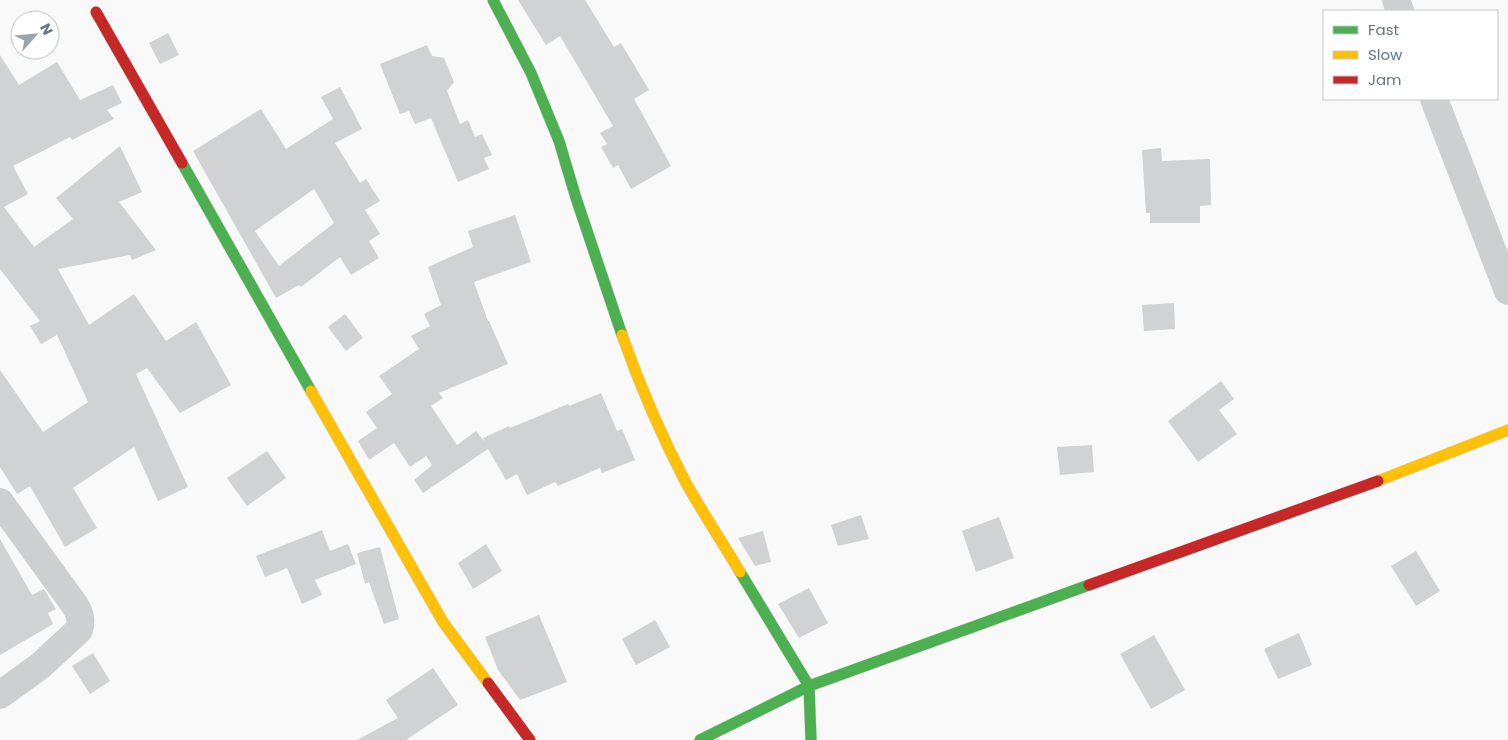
<svg xmlns="http://www.w3.org/2000/svg" width="1508" height="740" viewBox="0 0 1508 740" font-family="Poppins,sans-serif">
  <style>
    .building { fill: #d0d2d3; fill-rule: evenodd }
    .lines { fill: none; stroke-linecap: round; stroke-linejoin: round }
    .fast-casing { stroke: #d5d6d7; stroke-width: 12 }
    .slow-casing { stroke: #d5d6d7; stroke-width: 12 }
    .jam-casing { stroke: #d5d6d7; stroke-width: 12 }
    .street { stroke: #cecfd0; stroke-width: 28 }
    .fast { stroke: #4caf50; stroke-width: 11 }
    .slow { stroke: #ffc107; stroke-width: 11 }
    .jam { stroke: #c62828; stroke-width: 11 }
  </style>
  <rect width="100%" height="100%" fill="#f9f9f9"/>
  <g class="building">
    <path d="M518,0h67l29,47 7,-4 28,47 -15,9 37,67 -40,23 -13,-24 -5,3 -12,-21 6,-3 -7,-11 13,-7 -53,-90 -14,9z"/>
    <path d="M168,33l11,22 -19,9 -11,-21z"/>
    <path d="M427,45l5,11 12,2 10,24 -7,9 13,33 8,-4 7,17 7,-3 10,21 -8,3 5,11 -31,13 -27,-64 -16,6 -6,-13 -9,3 -20,-50z"/>
    <path d="M0,55l19,30 38,-23 23,38 33,-15 9,18 -15,7 7,9 -42,21 -2,-3 -57,29 15,28 -24,13 30,40 39,-28 -17,-21 64,-52 22,46 -23,10 37,48 -24,10 -2,-5 -72,14 31,56 45,-31 32,47 30,-19 35,63 -51,28 -33,-45 -11,6 52,113 -30,14 -24,-54 -61,41 24,40 -32,19 -35,-61 -13,8 -17,-27v-97l43,62 45,-30 -31,-67 -16,9 -11,-18 10,-5 -40,-52z"/>
    <path d="M340,87l22,42 -27,14 25,40 6,-4 14,22 -15,9 15,24 -11,7 10,17 -28,17 -11,-18 -39,30 -2,-2 -23,13 -83,-147 68,-42 25,40 47,-30 -12,-22zM314,189l20,34 -55,43 -24,-35z"/>
    <path d="M1161,148l1,13 48,-2 1,46 -11,1v17h-50v-10h-4l-4,-63z"/>
    <path d="M515,215l16,47 -57,20 14,39h1l19,43 -69,29 4,5 -12,8 26,39 19,-14 9,11 -2,-4 26,-12 1,2 58,-24 1,2 32,-13 16,38 5,-2 13,31 -33,13 -2,-5 -42,18 -3,-4 -28,13 -10,-21 -11,6 -18,-31 -65,44 -9,-13 18,-15 -6,-9 -16,11 -16,-24 -25,17 -11,-19 19,-13 -11,-16 26,-18 -13,-18 40,-27 -8,-13 19,-10 -6,-12 17,-9 -13,-38 45,-20 -5,-16z"/>
    <path d="M1174,303l1,26 -31,2 -2,-26z"/>
    <path d="M345,314l18,24 -17,13 -18,-24z"/>
    <path d="M1221,381l13,18 -15,11 18,24 -39,28 -30,-41z"/>
    <path d="M1092,445l2,27 -34,3 -3,-28z"/>
    <path d="M267,451l19,27 -39,28 -20,-28z"/>
    <path d="M861,515l8,24 -31,7 -7,-21z"/>
    <path d="M999,517l15,41 -38,14 -14,-41z"/>
    <path d="M322,530l8,21 18,-7 8,20 -41,16 7,15 -20,9 -15,-36 -22,9 -9,-21z"/>
    <path d="M763,531l8,31 -16,4 -17,-28z"/>
    <path d="M0,539l32,56 12,-6 12,20 -8,4 5,11 -53,31z"/>
    <path d="M486,544l16,27 -29,18 -15,-26z"/>
    <path d="M380,547l19,72 -15,5 -15,-42 -4,2 -8,-31z"/>
    <path d="M1416,551l24,40 -24,15 -25,-40z"/>
    <path d="M809,588l19,35 -29,15 -21,-34z"/>
    <path d="M539,615l28,67 -47,18 -22,-30 -13,-33z"/>
    <path d="M655,620l15,27 -34,18 -14,-26z"/>
    <path d="M1299,633l13,32 -34,14 -14,-30z"/>
    <path d="M1154,635l31,55 -34,19 -31,-55z"/>
    <path d="M93,653l17,28 -20,13 -18,-28z"/>
    <path d="M433,668l25,37 -52,35h-49l41,-22 -12,-18z"/>
  </g>
  <g class="lines">
    <g class="fast-casing">
      <g id="fast">
        <path d="M493,0l38,73 28,68 17,57 46,137"/>
        <path d="M182,163l129,228"/>
        <path d="M740,572l69,114 2,54"/>
        <path d="M700,740l109,-54 280,-101"/>
      </g>
    </g>
    <g class="slow-casing">
      <g id="slow">
        <path d="M622,335c18,51 39,100 64,148 17,30 36,59 54,89"/>
        <path d="M311,391l132,231 45,61"/>
        <path d="M1378,481l130,-51"/>
      </g>
    </g>
    <g class="jam-casing">
      <g id="jam">
        <path d="M96,12l86,151"/>
        <path d="M1089,585l289,-104"/>
        <path d="M488,683l42,57"/>
      </g>
    </g>
    <g class="street">
      <path d="M1396,0l4,11"/>
      <path d="M1434,99l74,192"/>
      <path d="M0,502l74,102c6,9 8,16 5,26l-39,36 -40,29"/>
    </g>
    <use href="#fast" class="fast"/>
    <use href="#slow" class="slow"/>
    <use href="#jam" class="jam"/>
  </g>
  <rect x="1323" y="10" width="175" height="90" fill="#ffffff" stroke="#c1c8cd"/>
  <rect x="1333" y="26" width="25" height="8" fill="#4caf50" stroke="#c1c8cd"/>
  <text x="1368" y="35" font-size="15" fill="#657683">Fast</text>
  <rect x="1333" y="51" width="25" height="8" fill="#ffc107" stroke="#c1c8cd"/>
  <text x="1368" y="60" font-size="15" fill="#657683">Slow</text>
  <rect x="1333" y="76" width="25" height="8" fill="#c62828" stroke="#c1c8cd"/>
  <text x="1368" y="85" font-size="15" fill="#657683">Jam</text>
  <g transform="translate(35 35) rotate(63)"><circle r="24" fill="#ffffff" stroke="#c1c8cd"/>
  <path d="M0-4L9 19L0 12L-9 19Z" fill="#99a4ac"/>
  <text y="-8" font-size="14" font-weight="bold" text-anchor="middle" fill="#657683">N</text>
  </g>
</svg>
